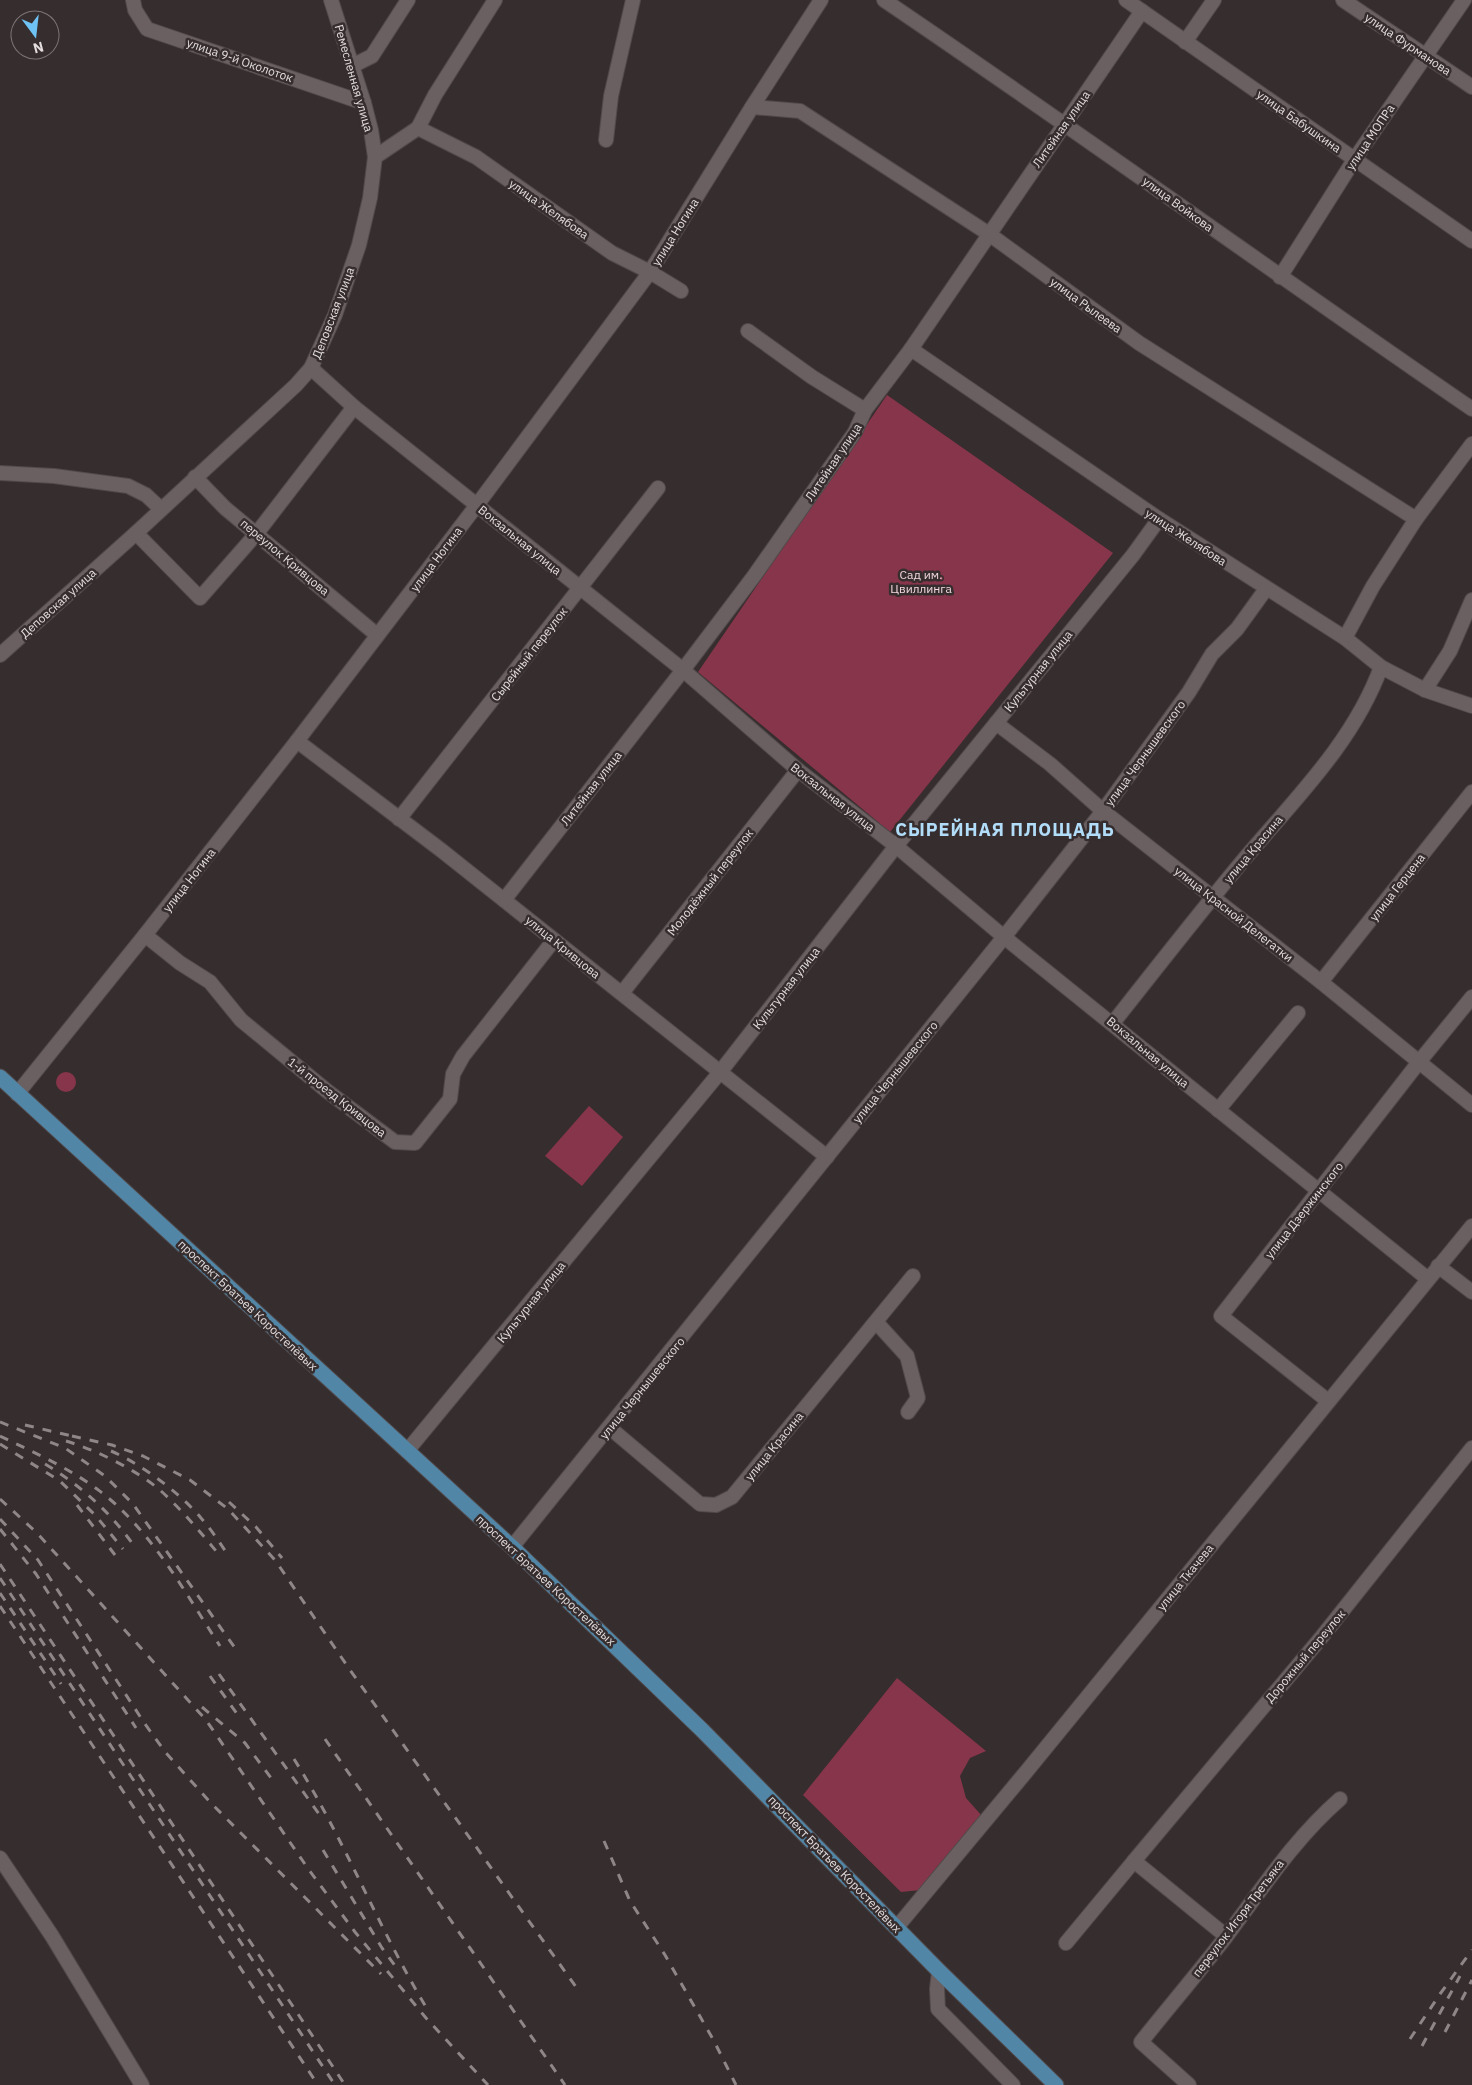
<svg xmlns="http://www.w3.org/2000/svg" width="1472" height="2085" viewBox="0 0 1472 2085" font-family="'IBM Plex Sans',sans-serif">
  <style>
    .green { fill: #87354a }
    .lines { fill: none; stroke-linecap: round; stroke-linejoin: round }
    .minor-casing { stroke: #51494b; stroke-width: 16 }
    .major-casing { stroke: #51494b; stroke-width: 17 }
    .minor { stroke: #6a6061; stroke-width: 14 }
    .major { stroke: #5286a7; stroke-width: 15 }
    .rail { stroke: #8e8687; stroke-width: 3; stroke-dasharray: 9 9; stroke-linecap: butt }
    .labels { text-anchor: middle; dominant-baseline: central; stroke-width: 5; stroke-linejoin: round; paint-order: stroke }
    .street-label { font-size: 12px; fill: #e4dedf; stroke: #362d2e }
    .park-label { font-size: 12px; fill: #f2d8dd; stroke: #362d2e }
    .district-label { font-size: 18px; font-weight: bold; letter-spacing: 1px; fill: #b1ddf9; stroke: #362d2e }
  </style>
  <rect width="100%" height="100%" fill="#362d2e"/>
  <g class="green">
    <path d="M887,395l226,158 -223,279 -192,-160z"/>
    <circle cx="66" cy="1082" r="10"/>
    <path d="M589,1106l34,31 -41,49 -37,-30z"/>
    <path d="M897,1678l89,73 -16,7 -10,18 6,22 16,18 -61,74 -20,2 -98,-97z"/>
  </g>
  <g class="lines">
    <g class="minor-casing">
      <g id="minor">
        <path d="M133,0l2,10 12,19 217,74"/>
        <path d="M884,0c198,134 391,274 588,409"/>
        <path d="M1126,0l346,241"/>
        <path d="M1343,0l129,87"/>
        <path d="M1185,42l29,-42"/>
        <path d="M352,66l20,-10 36,-56"/>
        <path d="M752,107l48,4 189,123 150,109 277,176"/>
        <path d="M418,128l58,29 136,96 38,19 31,19"/>
        <path d="M606,140l5,-44 22,-96"/>
        <path d="M375,157l43,-29 17,-33 60,-95"/>
        <path d="M1280,277l74,-117 110,-160"/>
        <path d="M748,331l64,46 53,33"/>
        <path d="M911,349l248,170 186,119 36,29 44,23 47,16"/>
        <path d="M311,368l43,39 329,263 115,100 98,76 108,91 424,342"/>
        <path d="M0,473l54,3 74,10 18,9 15,14"/>
        <path d="M195,477l30,31 152,127"/>
        <path d="M136,533l64,65 57,-65 97,-126"/>
        <path d="M1345,638l28,-52 43,-67 56,-75"/>
        <path d="M0,655l136,-122 160,-148 15,-17 24,-53 24,-70 11,-47 5,-41 -4,-27 -7,-27 -33,-103"/>
        <path d="M1425,690l25,-39 22,-51"/>
        <path d="M996,723l54,41 53,47 218,171 151,123"/>
        <path d="M297,741l144,109 386,307"/>
        <path d="M399,819l259,-331"/>
        <path d="M504,900l179,-230 71,-94 101,-144 10,-22 46,-61 231,-338"/>
        <path d="M145,935l35,28 30,19 31,38 86,71 68,51 20,1 35,-44 3,-25 10,-18 91,-116"/>
        <path d="M1321,982l151,-190"/>
        <path d="M622,993l176,-223"/>
        <path d="M1113,1023c44,-56 87,-111 133,-166 50,-59 108,-116 135,-190"/>
        <path d="M17,1094l128,-159 152,-194 180,-236 173,-233 102,-165 69,-107"/>
        <path d="M1218,1110l80,-97"/>
        <path d="M1438,1266l34,26"/>
        <path d="M876,1322l31,34 11,42 -10,14"/>
        <path d="M1328,1401l-107,-85 198,-254 53,-65"/>
        <path d="M610,1428l90,76 16,1 16,-8 181,-221"/>
        <path d="M407,1451l314,-380 175,-225 237,-291 26,-36"/>
        <path d="M512,1547l492,-610 99,-126 86,-119 23,-38 25,-25 29,-40"/>
        <path d="M0,1858l52,78 90,149"/>
        <path d="M897,1927l129,-155 446,-546"/>
        <path d="M1226,1936l-92,-75 186,-222 152,-191"/>
        <path d="M1066,1943l68,-82"/>
        <path d="M939,1971l-2,18 1,20 75,76"/>
        <path d="M1189,2085l-48,-43c28,-35 57,-69 84,-104 37,-49 69,-99 115,-139"/>
      </g>
    </g>
    <g class="major-casing">
      <path id="major" d="M0,1077l512,470 190,183 237,241 117,114"/>
    </g>
    <use href="#minor" class="minor"/>
    <use href="#major" class="major"/>
    <g class="rail">
      <path d="M0,1422l65,26 40,28 28,28 102,144"/>
      <path d="M25,1425l51,12"/>
      <path d="M0,1436c33,16 67,31 97,53 53,39 87,102 123,157"/>
      <path d="M72,1436l40,9 31,11 47,24 38,29 47,51 75,110 226,317"/>
      <path d="M66,1441c30,9 71,29 95,50 22,20 41,43 60,66"/>
      <path d="M0,1444l60,37 36,35 27,33"/>
      <path d="M111,1451c30,13 68,41 90,67 9,10 17,22 25,34"/>
      <path d="M45,1464c35,21 64,47 87,79"/>
      <path d="M0,1499l37,34 169,187 103,150 46,62 71,86 62,67"/>
      <path d="M229,1502l27,25 26,31"/>
      <path d="M77,1505l38,50"/>
      <path d="M0,1519l38,41 107,164 21,29 43,48 172,173"/>
      <path d="M0,1529l36,45 100,154"/>
      <path d="M0,1564l345,521"/>
      <path d="M0,1578l335,507"/>
      <path d="M0,1593l61,91"/>
      <path d="M0,1606l318,479"/>
      <path d="M219,1674l100,140"/>
      <path d="M210,1676l30,42"/>
      <path d="M202,1707l43,36 29,39"/>
      <path d="M325,1739l240,346"/>
      <path d="M294,1759c51,81 85,171 135,253"/>
      <path d="M604,1841l26,60 35,54 49,86 22,44"/>
      <path d="M323,1850l59,98 17,23"/>
      <path d="M1445,2032l27,-52"/>
      <path d="M1410,2039l30,-45 32,-44"/>
      <path d="M1422,2046l38,-70"/>
    </g>
  </g>
  <g class="labels">
    <g class="street-label">
      <text transform="translate(1408 44) rotate(34)">улица Фурманова</text>
      <text transform="translate(240 60) rotate(19)">улица 9-й Околоток</text>
      <text transform="translate(354 78) rotate(74)">Ремесленная улица</text>
      <text transform="translate(1299 121) rotate(35)">улица Бабушкина</text>
      <text transform="translate(1061 129) rotate(-55)">Литейная улица</text>
      <text transform="translate(1370 137) rotate(-56)">улица МОПРа</text>
      <text transform="translate(1178 204) rotate(36)">улица Войкова</text>
      <text transform="translate(549 209) rotate(35)">улица Желябова</text>
      <text transform="translate(675 232) rotate(-58)">улица Ногина</text>
      <text transform="translate(1086 305) rotate(36)">улица Рылеева</text>
      <text transform="translate(333 313) rotate(-69)">Деповская улица</text>
      <text transform="translate(833 462) rotate(-56)">Литейная улица</text>
      <text transform="translate(1186 537) rotate(33)">улица Желябова</text>
      <text transform="translate(520 540) rotate(39)">Вокзальная улица</text>
      <text transform="translate(285 557) rotate(40)">переулок Кривцова</text>
      <text transform="translate(436 559) rotate(-53)">улица Ногина</text>
      <text transform="translate(58 603) rotate(-42)">Деповская улица</text>
      <text transform="translate(529 654) rotate(-52)">Сырейный переулок</text>
      <text transform="translate(1038 671) rotate(-51)">Культурная улица</text>
      <text transform="translate(1145 753) rotate(-54)">улица Чернышевского</text>
      <text transform="translate(591 788) rotate(-52)">Литейная улица</text>
      <text transform="translate(833 797) rotate(38)">Вокзальная улица</text>
      <text transform="translate(1253 849) rotate(-50)">улица Красина</text>
      <text transform="translate(189 880) rotate(-52)">улица Ногина</text>
      <text transform="translate(710 882) rotate(-52)">Молодёжный переулок</text>
      <text transform="translate(1397 887) rotate(-52)">улица Герцена</text>
      <text transform="translate(1234 914) rotate(38)">улица Красной Делегатки</text>
      <text transform="translate(563 947) rotate(39)">улица Кривцова</text>
      <text transform="translate(786 988) rotate(-52)">Культурная улица</text>
      <text transform="translate(1148 1052) rotate(40)">Вокзальная улица</text>
      <text transform="translate(895 1072) rotate(-51)">улица Чернышевского</text>
      <text transform="translate(337 1097) rotate(38)">1-й проезд Кривцова</text>
      <text transform="translate(1304 1210) rotate(-52)">улица Дзержинского</text>
      <text transform="translate(531 1302) rotate(-51)">Культурная улица</text>
      <text transform="translate(248 1305) rotate(43)">проспект Братьев Коростелёвых</text>
      <text transform="translate(642 1388) rotate(-51)">улица Чернышевского</text>
      <text transform="translate(774 1446) rotate(-51)">улица Красина</text>
      <text transform="translate(1185 1577) rotate(-51)">улица Ткачева</text>
      <text transform="translate(546 1580) rotate(43)">проспект Братьев Коростелёвых</text>
      <text transform="translate(1305 1656) rotate(-50)">Дорожный переулок</text>
      <text transform="translate(835 1864) rotate(46)">проспект Братьев Коростелёвых</text>
      <text transform="translate(1238 1918) rotate(-53)">переулок Игоря Третьяка</text>
    </g>
    <g class="park-label">
      <text x="921" y="574">Сад им.<tspan x="921" dy="14">Цвиллинга</tspan></text>
    </g>
    <g class="district-label">
      <text x="1005" y="829">СЫРЕЙНАЯ ПЛОЩАДЬ</text>
    </g>
  </g>
  <g transform="translate(35 35) rotate(165)"><circle r="24" fill="#362d2e" stroke="#7c7475"/>
  <path d="M0-4L9 19L0 12L-9 19Z" fill="#6fc2f4"/>
  <text y="-8" font-size="14" font-weight="bold" text-anchor="middle" fill="#e4dedf">N</text>
  </g>
</svg>
